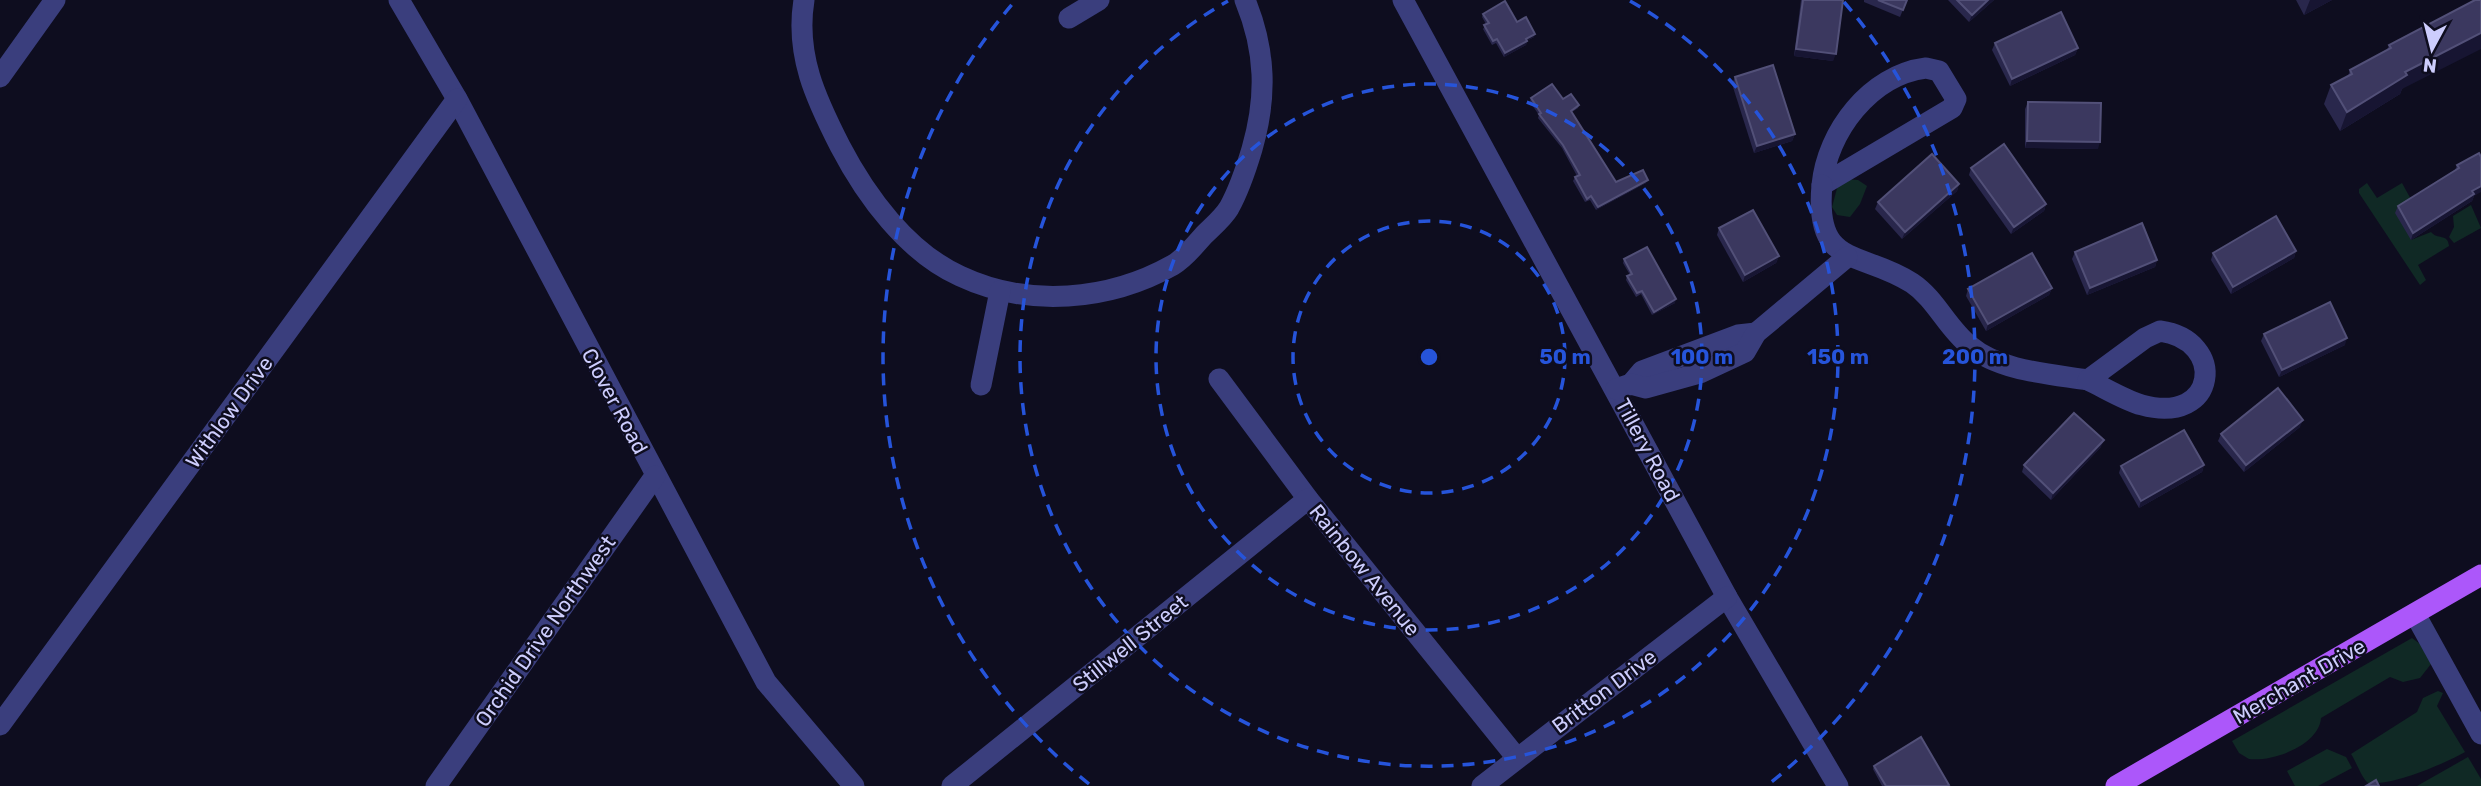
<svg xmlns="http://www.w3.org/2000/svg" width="2481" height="786" viewBox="0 0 2481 786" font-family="Rubik,sans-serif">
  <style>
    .green { fill: #102925 }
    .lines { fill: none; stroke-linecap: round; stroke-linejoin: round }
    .minor { stroke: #3a3e7d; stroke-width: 21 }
    .major { stroke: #ac57fa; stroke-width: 21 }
    .wall { fill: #29274c }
    .shaded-wall { fill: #171532 }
    .building { fill: #3b385f; stroke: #525078; stroke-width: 2 }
    .ring { fill: none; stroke: #2654da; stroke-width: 3.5; stroke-dasharray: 12 9 }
    .labels { text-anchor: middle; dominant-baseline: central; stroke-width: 5; stroke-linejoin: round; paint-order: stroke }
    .street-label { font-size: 21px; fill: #cdcdfd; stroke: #0e0d1f }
    .centre { fill: #2654da; stroke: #0e0d1f; stroke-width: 3.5 }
    .ring-label { font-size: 21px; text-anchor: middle; font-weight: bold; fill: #2654da; stroke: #0e0d1f; stroke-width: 5; stroke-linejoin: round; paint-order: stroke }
  </style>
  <rect width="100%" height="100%" fill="#0e0d1f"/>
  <g class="green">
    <path d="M1845,179l13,1 9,6 -7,18 -10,13 -13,-2 -5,-8 7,-26z"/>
    <path d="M2402,183l11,20 -2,37 20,-8c6,8 17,1 18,14l-31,19 8,15 -6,5 -61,-92v-4l8,-6 10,15z"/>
    <path d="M2471,205l10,23 -27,15 -5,-6 5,-10 -1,-11z"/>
    <path d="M2412,638l8,6 11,20 -11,14 -17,4 -13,-5 -69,41c-2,27 -48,44 -72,41l-10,-6 -7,-12z"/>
    <path d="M2438,691l5,2 -6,13 28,46c-21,12 -73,34 -97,31 -7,-6 -12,-22 -17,-29l66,-42 6,-14z"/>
    <path d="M2327,749l19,8 6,11 -34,18h-23l-8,-15z"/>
    <path d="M2468,757l13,22v7h-64z"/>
  </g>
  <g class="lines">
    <g class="minor">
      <path d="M399,0l58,99 309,583 88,104"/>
      <path d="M804,0c-9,55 12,99 36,146 26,50 67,106 120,130 68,32 149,25 213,-11 12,-7 22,-20 31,-30 8,-8 19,-17 25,-27 10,-18 17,-39 23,-59 15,-52 14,-98 -7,-149"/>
      <path d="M1403,0l324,597 111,189"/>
      <path d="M1069,18l30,-18"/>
      <path d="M1926,68l13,3 17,28 -4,9 -130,77c5,-53 48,-110 104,-117z"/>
      <path d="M0,77l55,-77"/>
      <path d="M1822,185c-8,84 39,65 90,98 24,16 35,45 58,63 29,25 81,28 118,34"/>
      <path d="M2160,331c67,9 58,95 -18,74 -18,-5 -37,-17 -54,-25l57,-42z"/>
      <path d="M1219,379l89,120 209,259"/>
      <path d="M1631,384l11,-13 96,-36 18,-2"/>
      <path d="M981,385l19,-94"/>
      <path d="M1616,389l15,-5 15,4 54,-15 45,-21 11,-19 91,-76"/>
      <path d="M2415,614l66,120"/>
      <path d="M0,725l457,-626"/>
      <path d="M436,786l219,-310"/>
      <path d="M952,786l356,-287"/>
      <path d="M1482,786l245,-189"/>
    </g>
    <path class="major" d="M2116,786l365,-211"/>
  </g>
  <g class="wall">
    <path d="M1801,0h42l-10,61 -39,-5z"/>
    <path d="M1864,0h43l-7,17 -36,-15z"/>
    <path d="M1948,0h46l-25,22z"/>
    <path d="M2296,0h36l-28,15z"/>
    <path d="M2475,0l-73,89 -2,5 -60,37 -16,-27 7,-19 17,-9 2,-6 37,-20 2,-5z"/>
    <path d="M1483,14l34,8 17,15 -7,4 -1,4 -22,12 -8,-14 -4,2 -9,-16 3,-5 -4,-7z"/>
    <path d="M1995,43l83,5 -3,7 -65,31 -18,-36z"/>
    <path d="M1735,77l60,57 -3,7 -38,12 -22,-69z"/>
    <path d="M1531,98l32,1 16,6 -1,3 -6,4 44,70 30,1 -50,27 -6,-10 -5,2 -12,-21 2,-4 2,-1 -15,-28 -24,-30 1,-3 -9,-13z"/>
    <path d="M2028,102l70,47 -73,-1v-39z"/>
    <path d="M2457,165l17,31 -2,5 -61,39 -16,-27 3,-7 57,-36z"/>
    <path d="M1971,168l75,36 -2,7 -33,23 -42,-59z"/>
    <path d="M1959,184l-2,7 -55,48 -27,-30 3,-7z"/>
    <path d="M1719,228l60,28 -3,7 -33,19 -26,-47z"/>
    <path d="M2296,251l-2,7 -63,36 -20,-34 2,-7z"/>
    <path d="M2075,252l82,8 -2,7 -68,28 -15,-36z"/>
    <path d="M1624,259l51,44 -23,12 -11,-21 -5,3 -10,-17 1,-4 3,-1 -7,-12z"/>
    <path d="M2052,288l-3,7 -63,36 -20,-35 2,-7z"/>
    <path d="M2264,334l81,11 -66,32 -18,-36z"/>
    <path d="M2300,427l-56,45 -26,-31 3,-7z"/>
    <path d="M2101,447l-50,53 -29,-28 2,-7z"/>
    <path d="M2204,465l-2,7 -63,36 -20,-35 2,-7z"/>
    <path d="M1874,766l75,19v1h-67l-9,-17z"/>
  </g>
  <g class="shaded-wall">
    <path d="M1988,0h6l-25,22 3,-7z"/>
    <path d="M2310,0h22l-28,15z"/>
    <path d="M2481,26v23l-79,40 -2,5 -60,37 7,-19 58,-40z"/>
    <path d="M1535,34l-1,3 -9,5 1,-3z"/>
    <path d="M1527,41l-1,4 -22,12 1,-4z"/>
    <path d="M2078,48l-3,7 -65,31 2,-7z"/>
    <path d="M1796,49l40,5 -3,7 -39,-5z"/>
    <path d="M1795,134l-3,7 -38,12 3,-7z"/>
    <path d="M2027,141l73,1 -2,7 -73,-1z"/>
    <path d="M1648,180l-2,3 -50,27 2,-3z"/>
    <path d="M1959,184l-2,7 -55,48 3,-7z"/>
    <path d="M2481,186v6l-7,4 -2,5 -61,39 2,-7 59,-42z"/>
    <path d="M2046,204l-2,7 -33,23 3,-7z"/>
    <path d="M2296,251l-2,7 -63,36 2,-7z"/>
    <path d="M1779,256l-3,7 -33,19 2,-7z"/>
    <path d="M2157,260l-2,7 -68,28 3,-7z"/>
    <path d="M2052,288l-3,7 -63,36 2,-7z"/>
    <path d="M1676,299l-1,4 -23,12 2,-3z"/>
    <path d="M2347,338l-2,7 -66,32 3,-7z"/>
    <path d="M2303,420l-3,7 -56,45 2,-7z"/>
    <path d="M2104,440l-3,7 -50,53 2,-7z"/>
    <path d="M2204,465l-2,7 -63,36 2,-7z"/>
  </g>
  <g class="building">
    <path d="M1803,0h40l-7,54 -40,-5z"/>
    <path d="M1878,0h29l-4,10z"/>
    <path d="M1957,0h31l-16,15z"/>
    <path d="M2475,0h6v33l-76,39 2,3 -60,37 -16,-27 21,-11 -2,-4 41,-22 -2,-3z"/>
    <path d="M1505,1l12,21 9,-5 9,17 -9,5 1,2 -22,12 -8,-14 -4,2 -9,-16 5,-2 -6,-9z"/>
    <path d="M2061,12l17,36 -66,31 -17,-36z"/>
    <path d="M1773,65l22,69 -38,12 -22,-69z"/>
    <path d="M1552,84l11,15 8,-5 8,11 -8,6 45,71 27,-12 5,10 -50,27 -7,-11 -4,3 -12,-22 5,-2 -17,-30 -24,-31 2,-1 -10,-15z"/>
    <path d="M2028,102l73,1 -1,39 -73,-1z"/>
    <path d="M2004,144l42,60 -32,23 -43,-59z"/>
    <path d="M2479,153l2,4v29l-9,5 2,3 -61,39 -15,-27 61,-38 -2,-3z"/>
    <path d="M1932,154l27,30 -54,48 -27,-30z"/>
    <path d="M1753,210l26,46 -34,19 -26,-47z"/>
    <path d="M2276,216l20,35 -63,36 -20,-34z"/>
    <path d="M2142,223l15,37 -67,28 -15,-36z"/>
    <path d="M1647,247l29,52 -22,13 -12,-21 -5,2 -10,-17 5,-2 -8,-15z"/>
    <path d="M2032,253l20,35 -64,36 -20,-35z"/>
    <path d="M2330,302l17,36 -65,32 -18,-36z"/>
    <path d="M2278,388l25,32 -57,45 -25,-31z"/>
    <path d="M2074,413l30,27 -51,53 -29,-28z"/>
    <path d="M2184,430l20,35 -63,36 -20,-35z"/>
    <path d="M1921,737l28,48 -2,1h-61l-12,-20z"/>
    <path d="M2376,780l3,6h-13z"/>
  </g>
  <g class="ring">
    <circle cx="1429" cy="357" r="136"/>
    <circle cx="1429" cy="357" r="273"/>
    <path d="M1630 1A409 409 0 1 1 1228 1"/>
    <path d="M1089 784A546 546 0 0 1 1014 2M1844 2A546 546 0 0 1 1769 784"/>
  </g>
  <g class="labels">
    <g class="street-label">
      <text transform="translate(615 401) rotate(62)">Clover Road</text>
      <text transform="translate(229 412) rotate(-54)">Withlow Drive</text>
      <text transform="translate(1648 450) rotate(62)">Tillery Road</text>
      <text transform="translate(1365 570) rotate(51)">Rainbow Avenue</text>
      <text transform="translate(545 631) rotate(-55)">Orchid Drive Northwest</text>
      <text transform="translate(1130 643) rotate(-39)">Stillwell Street</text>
      <text transform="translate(2299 681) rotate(-30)">Merchant Drive</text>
      <text transform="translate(1604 691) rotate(-37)">Britton Drive</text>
    </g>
  </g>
  <circle cx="1429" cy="357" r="10" class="centre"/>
  <g class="ring-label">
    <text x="1565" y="364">50 m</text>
    <text x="1702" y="364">100 m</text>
    <text x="1838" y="364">150 m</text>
    <text x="1975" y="364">200 m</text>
  </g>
  <g transform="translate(2432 49) rotate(187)" stroke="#0e0d1f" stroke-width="5" paint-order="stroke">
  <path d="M0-5L12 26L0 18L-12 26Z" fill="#cdcdfd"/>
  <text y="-10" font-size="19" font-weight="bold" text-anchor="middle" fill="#cdcdfd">N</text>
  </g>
</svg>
